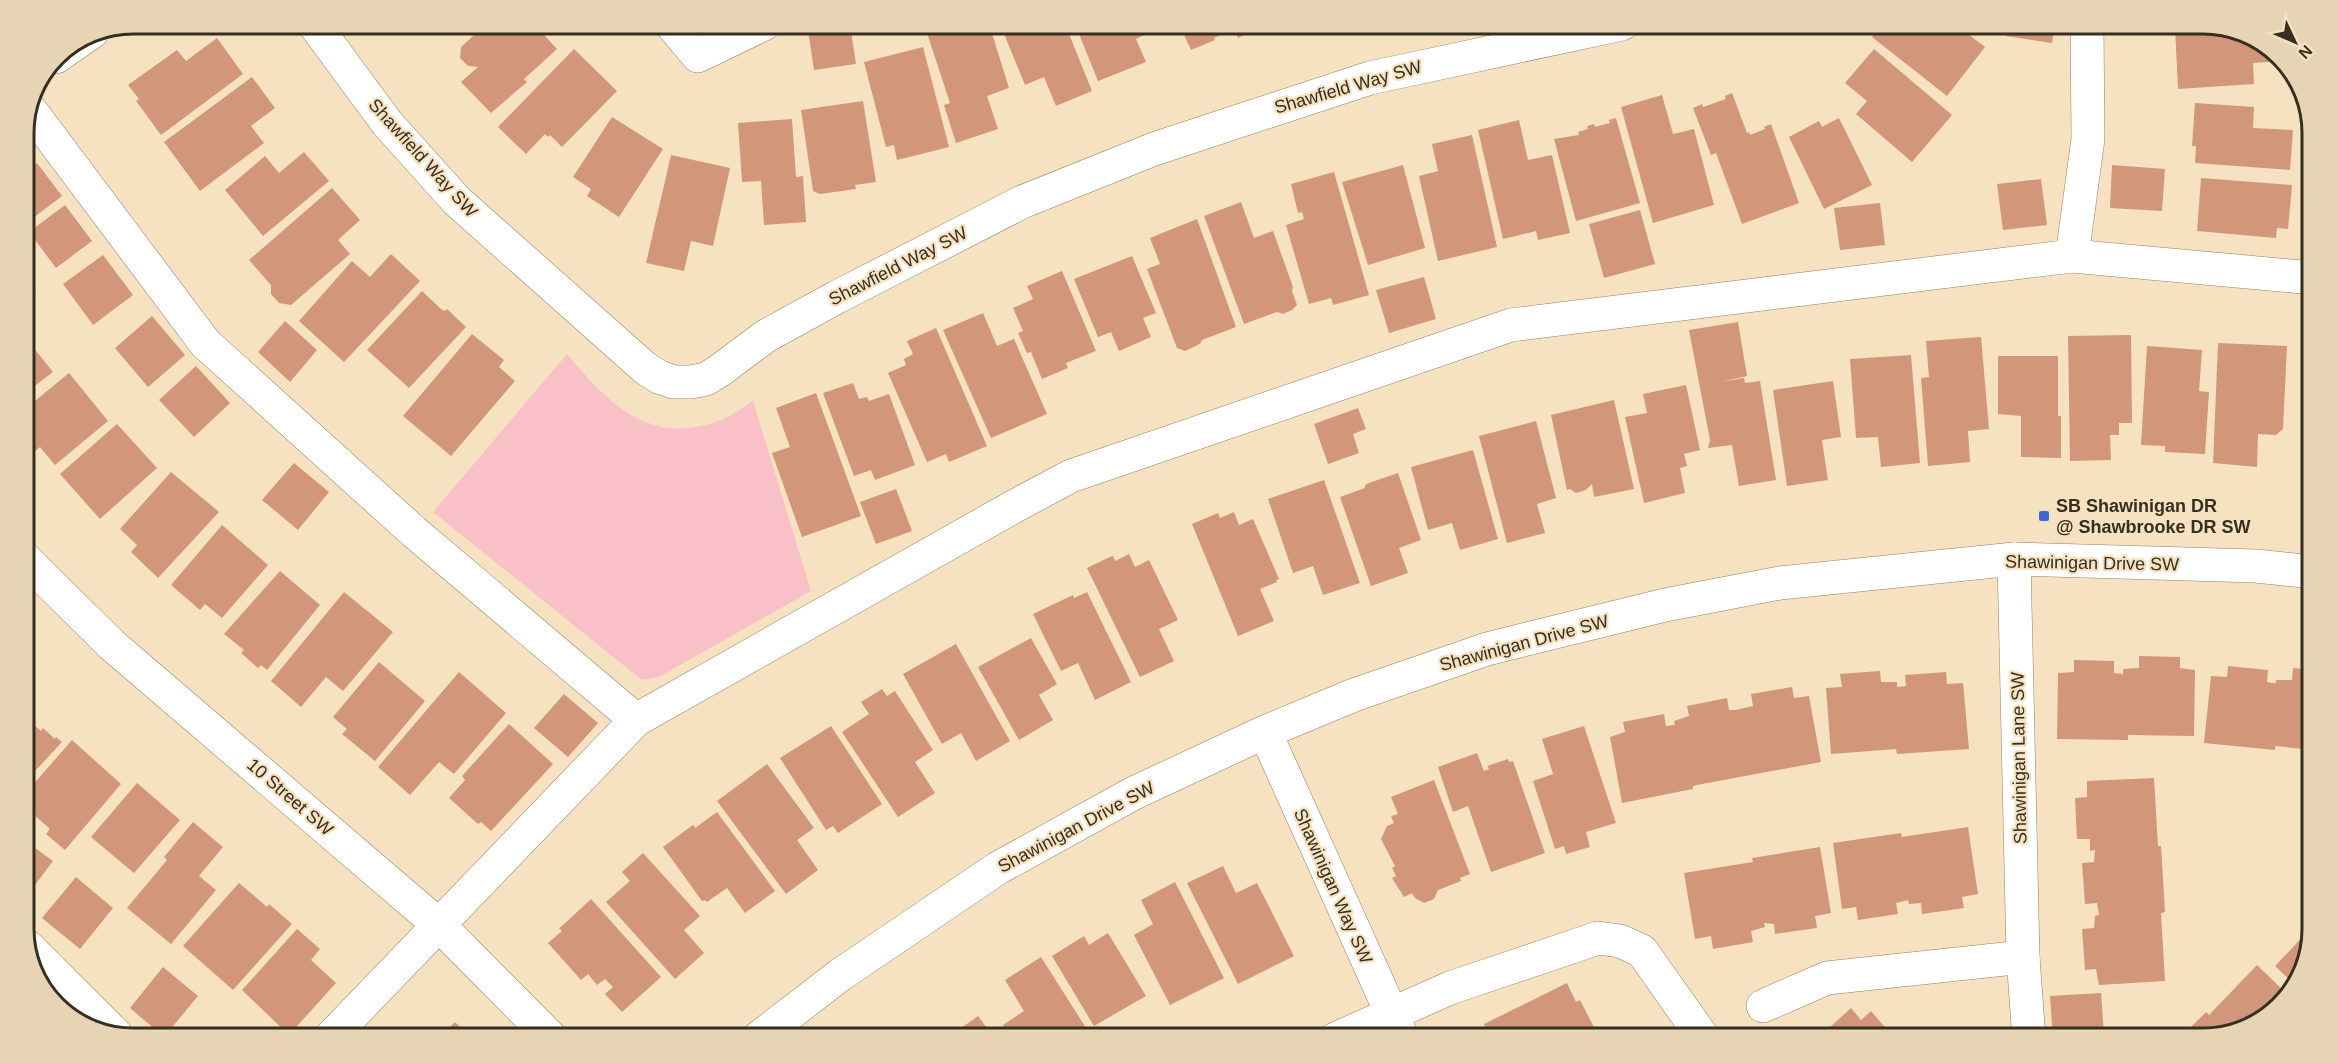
<svg xmlns="http://www.w3.org/2000/svg" width="2337" height="1063" viewBox="0 0 2337 1063" font-family="Arial,sans-serif">
  <style>
    .green { fill: #f9c1c7 }
    .building { fill: #d2967a }
    .lines { fill: none; stroke-linecap: round; stroke-linejoin: round }
    .minor-casing { stroke: #928061; stroke-width: 34 }
    .minor { stroke: #fff; stroke-width: 33 }
    .poi-dot { fill: #3f66d8; stroke: #f6e2c1; stroke-width: 2 }
    .labels { text-anchor: middle; dominant-baseline: central; stroke-width: 4.5; stroke-linejoin: round; paint-order: stroke }
    .street-label { font-size: 18px; fill: #362f21; stroke: #f6e2c1 }
    .poi-label { font-size: 18px; font-weight: bold; fill: #362f21; stroke: #f6e2c1; text-anchor: start }
    .rim { fill: none; stroke: #362f21; stroke-width: 3 }
  </style>
  <rect width="100%" height="100%" fill="#f6e2c1"/>
  <path class="green" d="M567,354c43,51 83,93 154,66 11,-4 22,-13 32,-19l58,190 -152,86 -17,3 -209,-168z"/>
  <g class="building">
    <path d="M440,24h22l-15,11z"/>
    <path d="M486,24h48l23,25 -33,30 3,3 -36,31 -30,-31 17,-15 -10,-1 -8,-8 1,-11z"/>
    <path d="M850,24l6,40 -42,6 -6,-40z"/>
    <path d="M944,24h45l20,64 -22,8 11,33 -42,14 -12,-38 6,-2 -24,-73z"/>
    <path d="M1000,24h65l27,67 -36,15 -12,-29 -19,8z"/>
    <path d="M1075,24h65l4,11 -8,4 10,23 -48,19z"/>
    <path d="M1179,24h43l4,9 -12,5 1,2 -24,10z"/>
    <path d="M1231,24h38l-31,14z"/>
    <path d="M1882,24h40l6,5 4,-5h23l30,23 -38,49 -75,-59z"/>
    <path d="M2008,24h47l-3,19 -46,-7z"/>
    <path d="M2210,25l35,8 35,28 -27,2 1,21 -76,5 -3,-62z"/>
    <path d="M217,38l26,36 -82,61 -25,-34 3,-2 -11,-14 49,-35 9,11z"/>
    <path d="M923,47l26,100 -52,13 -3,-15 -8,2 -22,-85z"/>
    <path d="M574,49l43,42 -55,56 -12,-12 -2,2 -3,-3 -19,20 -28,-27z"/>
    <path d="M1874,49l78,66 -40,47 -56,-48 11,-13 -22,-18z"/>
    <path d="M252,77l23,31 -24,18 13,17 -64,48 -36,-49z"/>
    <path d="M1732,93l15,40 2,-1 1,3 15,-6 -1,-2 7,-3 28,79 -57,21 -26,-71 -5,2 -18,-47 9,-4 1,3 23,-8 -1,-3z"/>
    <path d="M1662,95l11,39 21,-5 20,76 -61,18 -32,-116z"/>
    <path d="M863,101l13,81 -21,3 1,4 -36,5 -7,-3 -12,-81z"/>
    <path d="M2195,103l59,4 -1,21 40,2 -3,40 -95,-7 1,-17h-4z"/>
    <path d="M612,117l51,32 -44,68 -32,-21 4,-7 -18,-12z"/>
    <path d="M1616,118l24,85 -64,18 -22,-82 25,-4 -1,-3 10,-3 -1,-3 7,-2 1,3 15,-4 -1,-3z"/>
    <path d="M1839,118l33,67 -48,24 -35,-72 30,-16 3,6z"/>
    <path d="M792,119l4,58 7,-1 3,46 -42,3 -3,-44 -19,1 -4,-59z"/>
    <path d="M1519,120l9,40 24,-5 18,78 -32,7 -2,-9 -33,8 -25,-109z"/>
    <path d="M1472,135l25,112 -59,14 -19,-85 19,-5 -6,-27z"/>
    <path d="M304,152l25,29 -66,55 -38,-46 40,-34 14,17z"/>
    <path d="M671,155l59,13 -17,78 -22,-5 -7,30 -38,-8z"/>
    <path d="M37,163l25,33 -33,25 -5,-7v-41z"/>
    <path d="M1403,165l22,83 -57,17 -26,-83z"/>
    <path d="M2112,165l53,4 -3,42 -52,-3z"/>
    <path d="M1334,172l35,123 -36,10 -2,-7 -22,6 -23,-79 18,-6 -2,-7 -4,1 -7,-29z"/>
    <path d="M2201,178l91,7 -4,44 -11,-1 -1,10 -79,-7z"/>
    <path d="M2041,179l6,46 -44,5 -6,-46z"/>
    <path d="M332,188l28,32 -22,20 12,14 -59,51 -12,-2 -8,-9v-9l-22,-25z"/>
    <path d="M1241,202l13,36 19,-7 20,56 -1,4 5,14 -5,5 -9,4 -6,-2 -33,12 -40,-108z"/>
    <path d="M1880,203l5,42 -45,5 -6,-42z"/>
    <path d="M65,205l27,36 -36,27 -27,-36z"/>
    <path d="M1640,210l15,54 -51,14 -15,-54z"/>
    <path d="M1197,219l39,108 -34,13 -2,4 -15,7 -8,-3 -30,-79 13,-5 -10,-26z"/>
    <path d="M391,254l29,27 -76,81 -45,-41 53,-60 18,16z"/>
    <path d="M103,255l30,40 -40,30 -30,-41z"/>
    <path d="M1132,256l24,57 -13,5 8,19 -32,14 -8,-19 -13,5 -24,-58z"/>
    <path d="M1062,271l34,80 -30,12 2,5 -26,11 -11,-27 -4,1 -9,-20 5,-2 -10,-23 20,-9 -6,-13z"/>
    <path d="M24,275l12,16 -12,9z"/>
    <path d="M1424,277l12,42 -47,14 -13,-43z"/>
    <path d="M422,291l19,18 4,2 2,-2 19,18 -57,61 -42,-38z"/>
    <path d="M983,313l14,33 17,-7 33,75 -56,24 -48,-108z"/>
    <path d="M152,316l33,39 -37,32 -33,-39z"/>
    <path d="M285,321l32,29 -27,32 -32,-30z"/>
    <path d="M1738,322l9,54 -26,6 23,-4 1,5 15,-2 16,99 -37,6 -7,-41 -24,3 2,-8 -21,-110z"/>
    <path d="M936,328l51,118 -38,16 -3,-8 -19,8 -39,-89 18,-8 -2,-6 9,-5 -6,-13z"/>
    <path d="M472,334l32,26 -5,7 16,14 -64,75 -48,-40z"/>
    <path d="M2131,335l1,88h-13v12h-9l1,25 -41,1 -2,-125z"/>
    <path d="M24,336l29,36 -29,22z"/>
    <path d="M1981,337l8,92 -21,2 2,31 -42,4 -7,-88 8,-1 -3,-36z"/>
    <path d="M2218,343l69,3 -4,83 -7,6 -18,-1 -1,33 -44,-4z"/>
    <path d="M2147,346l55,4 -3,41 10,1 -4,62 -40,-2v-6l-24,-1z"/>
    <path d="M1911,355l9,108 -39,4 -3,-30 -22,1 -6,-79z"/>
    <path d="M1998,356h60v60h3v42l-40,-1v-41l-23,-2z"/>
    <path d="M196,366l34,37 -36,34 -35,-37z"/>
    <path d="M69,373l39,48 -53,44 -15,-18 -7,6 -9,-11v-32z"/>
    <path d="M1833,381l8,56 -19,3 6,40 -41,6 -14,-96z"/>
    <path d="M853,383l6,16 8,-2 2,4 20,-7 26,71 -40,15 -4,-10 -17,6 -31,-83z"/>
    <path d="M1686,385l14,65 -16,4 3,12 -7,2 5,25 -41,10 -19,-86 22,-4 -4,-19z"/>
    <path d="M816,393l45,123 -59,21 -30,-84 18,-6 -14,-39z"/>
    <path d="M1614,400l20,89 -40,8 -2,-13 -6,6 -10,3 -6,-4 -3,1 -16,-75z"/>
    <path d="M1358,408l8,21 -13,5 6,19 -31,11 -14,-40z"/>
    <path d="M1536,421l20,77 -19,6 8,29 -38,10 -28,-107z"/>
    <path d="M117,424l40,44 -57,51 -40,-45z"/>
    <path d="M1473,450l25,89 -38,11 -8,-27 -24,7 -17,-63z"/>
    <path d="M294,463l35,29 -31,38 -36,-30z"/>
    <path d="M171,472l48,40 -61,66 -27,-26 6,-7 -17,-16z"/>
    <path d="M1398,473l23,67 -22,8 9,25 -37,13 -31,-89 25,-9v-3l4,-2z"/>
    <path d="M1324,480l36,103 -37,12 -10,-29 -20,7 -25,-74z"/>
    <path d="M896,489l16,42 -36,13 -16,-42z"/>
    <path d="M1234,512l5,13 14,-6 26,60 -3,1 1,2 -17,7 14,32 -36,15 -46,-112 26,-11 2,5z"/>
    <path d="M222,525l46,40 -46,53 -17,-14 -5,6 -29,-25z"/>
    <path d="M1129,554l6,13 14,-7 29,60 -19,9 15,32 -34,16 -53,-109 23,-11 3,-1 2,5z"/>
    <path d="M280,571l40,34 -53,65 -6,-5 -3,3 -17,-15 3,-3 -20,-16z"/>
    <path d="M344,592l49,40 -50,59 -17,-14 -25,30 -30,-26z"/>
    <path d="M1087,592l44,90 -36,18 -17,-37 -17,8 -28,-57 40,-19 1,3z"/>
    <path d="M1031,638l26,46 -18,11 14,25 -34,20 -41,-73z"/>
    <path d="M956,644l54,97 -34,20 -15,-28 -19,11 -39,-70z"/>
    <path d="M2139,656l41,1v11l15,2 -1,66 -66,-1v5l-71,-1 1,-66 16,-1v-12l40,1v12l9,1v-5l16,-1z"/>
    <path d="M379,662l46,39 -50,60 -33,-27 5,-5 -14,-12z"/>
    <path d="M2228,666l40,4 -1,12 5,1h4v-3h16l1,-12 20,2v80l-38,-4v4l-71,-7 7,-67 16,1z"/>
    <path d="M1880,671l1,11h16v5l9,-1 -1,-11 41,-3 1,12 16,-1 6,66 -72,5 -1,-5 -65,5 -5,-66 16,-1 -2,-13z"/>
    <path d="M459,672l47,41 -52,61 -15,-12 -29,33 -32,-28z"/>
    <path d="M1792,687l2,11 15,-2 12,66 -119,22 -9,2v3l-71,14 -12,-66 15,-5 -2,-10 41,-8 2,12 9,-1 -1,-4 15,-5 -2,-10 40,-8 2,12h7l17,-4 -2,-12z"/>
    <path d="M882,689l5,7 8,-5 38,59 -18,12 20,31 -37,24 -56,-85 27,-18 -8,-12z"/>
    <path d="M564,694l34,29 -30,34 -34,-29z"/>
    <path d="M24,716l17,15 2,-3 12,11 1,-2 6,5 -38,41z"/>
    <path d="M509,724l44,40 -62,67 -10,-9 -3,2 -29,-26 16,-18 -3,-4z"/>
    <path d="M831,726l51,78 -44,29 -5,-7 -7,4 -46,-72z"/>
    <path d="M1584,726l32,97 -30,9 4,15 -24,7 -2,-8 -9,3 -22,-68 20,-7 -11,-35z"/>
    <path d="M72,740l49,44 -56,66 -19,-16 4,-5 -26,-23v-11z"/>
    <path d="M1477,753l7,18 5,-2 -2,-3 21,-7 1,3 4,-1 32,92 -54,19 -23,-66 -15,6 -15,-45z"/>
    <path d="M767,764l47,64 -17,12 21,30 -32,24 -69,-93z"/>
    <path d="M2154,778l4,68h3l4,66 -4,1 4,68 -66,4 -3,-16 -11,1 -3,-41 12,-1 1,-12 4,-1 -2,-12 -12,1 -3,-41 12,-1 1,-12 -5,1v-12h-13l-2,-41 12,-1v-16z"/>
    <path d="M1434,780l36,94 -10,4 1,3 -23,9 -4,9 -10,4 -9,-5 -3,-5 -8,4 -12,-19 4,-2 -4,-8 3,-2 -14,-27 6,-13 7,-3 -3,-7 7,-2 -7,-17z"/>
    <path d="M137,783l43,37 -46,53 -43,-36z"/>
    <path d="M717,812l58,79 -30,22 -18,-25 -20,14 -2,-2 -3,1 -39,-54 30,-22 2,3z"/>
    <path d="M193,822l30,25 -24,29 17,14 -45,54 -44,-36 40,-48 -3,-3z"/>
    <path d="M1968,827l10,67 -16,3 2,11 -42,6 -1,-11 -12,1 -1,-4 -12,3 2,11 -40,6 -2,-13 -14,2 -9,-66 68,-10 1,4z"/>
    <path d="M24,840l29,21 -24,32 -5,-4z"/>
    <path d="M1820,847l11,66 -16,3 2,12 -42,6 -1,-10 -10,-1 1,4 -14,4 2,11 -40,7 -2,-13 -16,3 -11,-66 69,-11 -1,-4z"/>
    <path d="M643,853l57,63 -16,14 20,23 -29,26 -69,-77 24,-21 -8,-9z"/>
    <path d="M1223,866l13,27 21,-10 37,73 -56,28 -51,-101z"/>
    <path d="M76,877l37,31 -33,41 -38,-31z"/>
    <path d="M1175,882l49,96 -54,27 -36,-70 19,-11 -12,-24z"/>
    <path d="M239,883l28,24 2,-3 23,20 -59,66 -50,-44z"/>
    <path d="M591,899l70,78 -39,35 -17,-18 8,-7 -8,-8 -8,6 -9,-11 -7,6 -33,-37 14,-12 -3,-3 3,-2z"/>
    <path d="M2313,926l-9,45 -10,13 -19,-18z"/>
    <path d="M297,929l23,20 -9,11 25,23 -47,52 -47,-45z"/>
    <path d="M1108,933l38,63 -52,30 -42,-70 32,-20 5,9z"/>
    <path d="M1041,957l52,82h-81l-9,-14 21,-14 -19,-31z"/>
    <path d="M2257,965l29,28 -22,27 -61,19h-24l27,-27 3,3z"/>
    <path d="M163,967l35,29 -34,41 -34,-29z"/>
    <path d="M1567,983l9,19 4,-2 19,37 -4,2h-104l-7,-15z"/>
    <path d="M2101,993l3,42 -51,2 -3,-41z"/>
    <path d="M1851,1008l10,12 10,-9 24,28h-78z"/>
    <path d="M978,1016l17,23h-49z"/>
    <path d="M455,1022l17,17h-34z"/>
  </g>
  <g class="lines">
    <g class="minor-casing">
      <g id="minor">
        <path d="M314,24l73,99 70,78 188,167 14,9 15,5h17l15,-3 13,-8 47,-35 71,-39 185,-95 132,-53 216,-71 252,-54"/>
        <path d="M671,24l27,32 66,-32"/>
        <path d="M56,57l36,-25"/>
        <path d="M31,111l174,232 208,188 223,189"/>
        <path d="M2072,256l16,-117 -1,-115"/>
        <path d="M24,558l88,87 328,281 112,113"/>
        <path d="M1265,732l138,307"/>
        <path d="M28,947l88,88"/>
        <path d="M2023,957l6,82"/>
        <path d="M1763,1006l64,-28 196,-21 -9,-398"/>
        <path d="M329,1039l307,-319 377,-213 58,-31 440,-151 561,-69 241,22"/>
        <path d="M757,1039l83,-64 158,-107 136,-75 131,-61 89,-37 133,-46 178,-44 115,-22 234,-24 242,7 57,6"/>
        <path d="M1335,1039l115,-51 148,-50 22,3 22,10 62,88"/>
      </g>
    </g>
    <use href="#minor" class="minor"/>
  </g>
  <rect class="poi-dot" x="2038" y="510" width="12" height="12" rx="3"/>
  <g class="labels">
    <g class="street-label">
      <text transform="translate(1348 87) rotate(-16)">Shawfield Way SW</text>
      <text transform="translate(423 158) rotate(48)">Shawfield Way SW</text>
      <text transform="translate(898 266) rotate(-27)">Shawfield Way SW</text>
      <text transform="translate(2092 563) rotate(1)">Shawinigan Drive SW</text>
      <text transform="translate(1524 643) rotate(-15)">Shawinigan Drive SW</text>
      <text transform="translate(2019 758) rotate(-91)">Shawinigan Lane SW</text>
      <text transform="translate(290 797) rotate(41)">10 Street SW</text>
      <text transform="translate(1076 827) rotate(-28)">Shawinigan Drive SW</text>
      <text transform="translate(1333 886) rotate(66)">Shawinigan Way SW</text>
    </g>
    <g class="poi-label">
      <text x="2056" y="506">SB Shawinigan DR<tspan x="2056" dy="21">@ Shawbrooke DR SW</tspan></text>
    </g>
  </g>
  <path d="M0 0H2337V1063H0ZM133 34H2203A99 99 0 0 1 2302 133V929A99 99 0 0 1 2203 1028H133A99 99 0 0 1 34 929V133A99 99 0 0 1 133 34Z" fill="#e7d4b4" fill-rule="evenodd"/>
  <path class="rim" d="M133 34H2203A99 99 0 0 1 2302 133V929A99 99 0 0 1 2203 1028H133A99 99 0 0 1 34 929V133A99 99 0 0 1 133 34Z"/>
  <g transform="translate(2295 42) rotate(134)" stroke="#f6e2c1" stroke-width="4.5" paint-order="stroke">
  <path d="M0-4.5L10 22L0 15L-10 22Z" fill="#362f21"/>
  <text y="-9" font-size="16" font-weight="bold" text-anchor="middle" fill="#362f21">N</text>
  </g>
</svg>
